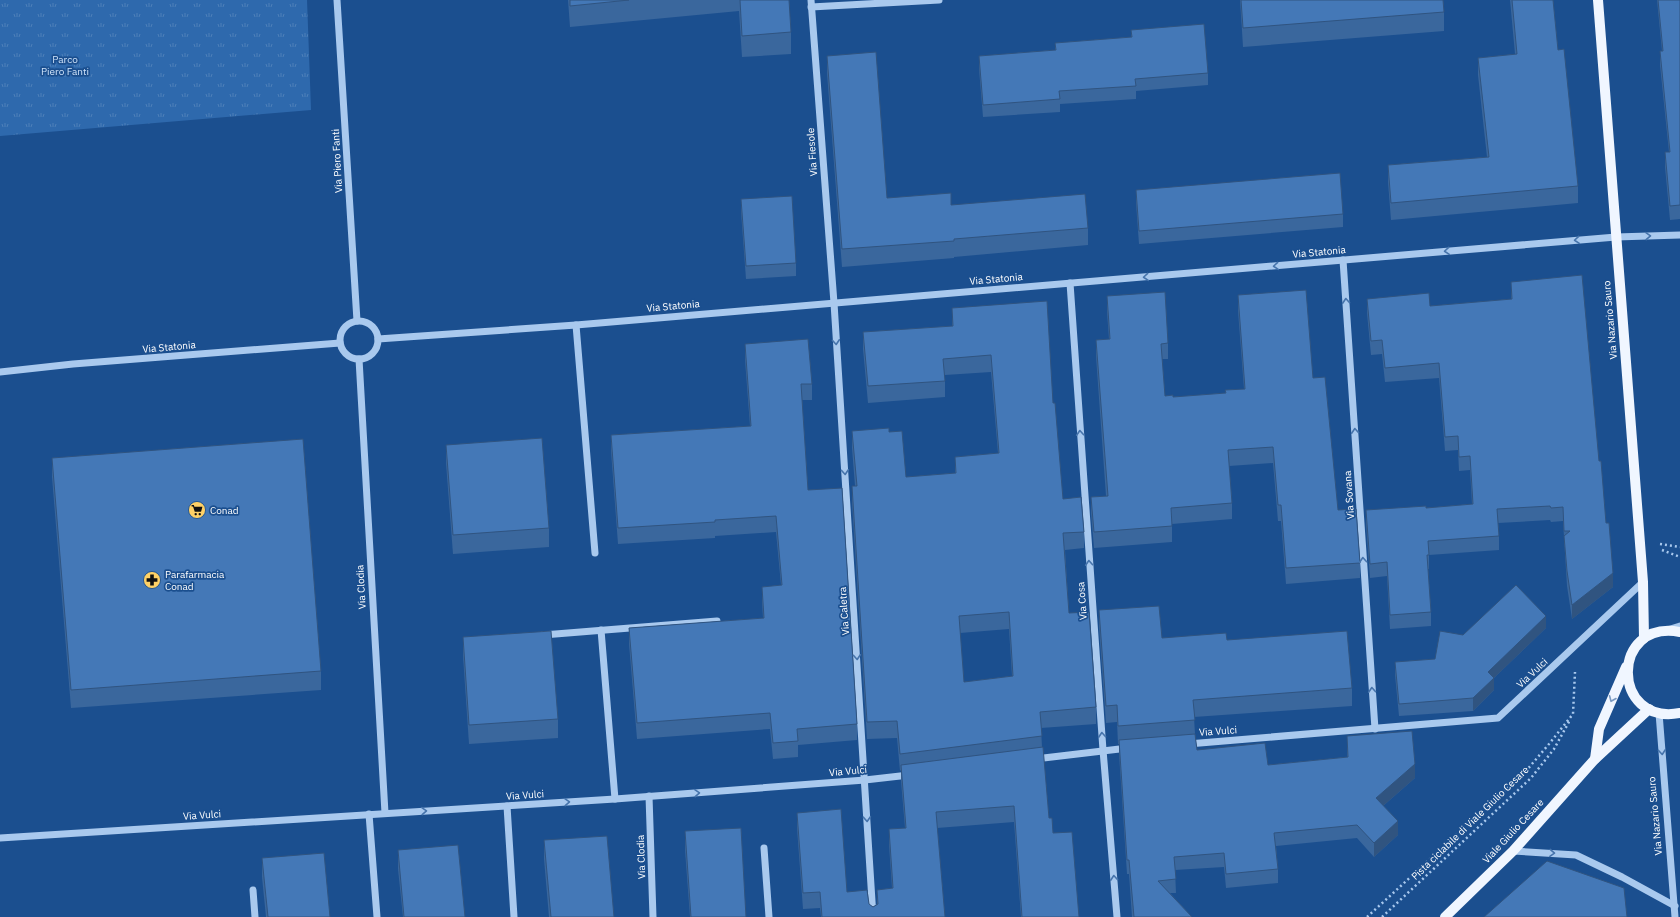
<svg xmlns="http://www.w3.org/2000/svg" width="1680" height="917" viewBox="0 0 1680 917" font-family="'IBM Plex Sans',sans-serif">
  <style>
    .park { fill: url(#park-tufts) }
    .lines { fill: none; stroke-linecap: round; stroke-linejoin: round }
    .path { stroke: #a9c9ee; stroke-width: 2.5; stroke-dasharray: 2 3; stroke-linecap: butt }
    .minor { stroke: #a9c9ee; stroke-width: 7 }
    .major { stroke: #f0f6ff; stroke-width: 10 }
    .wall { fill: #3a679d; fill-rule: evenodd }
    .shaded-wall { fill: #305480 }
    .building { fill: #4478b7; stroke: #305480; fill-rule: evenodd }
    .oneway { stroke: #4674ac }
    .oneway2 { stroke: #7b9ac1 }
    .labels { text-anchor: middle; dominant-baseline: central; stroke-width: 3.5; stroke-linejoin: round; paint-order: stroke }
    .park-label { font-size: 10px; fill: #cfe3fa; stroke: #1b4f8f }
    .street-label { font-size: 10px; fill: #fff; stroke: #1b4f8f }
    .poi-label { font-size: 10px; fill: #fff; stroke: #1b4f8f; text-anchor: start }
  </style>
  <defs>
    <pattern id="park-tufts" width="24" height="20" patternUnits="userSpaceOnUse"><rect width="24" height="20" fill="#2e69ad"/><path d="M3 7l-1-3M5 7V3M7 7l1-3M15 17l-1-3M17 17v-4M19 17l1-3" fill="none" stroke="#4d80b9"/></pattern>
  </defs>
  <rect width="100%" height="100%" fill="#1b4f8f"/>
  <path class="park" d="M0,0h307l4,110 -311,26z"/>
  <g class="lines">
    <g class="path">
      <path d="M1660,544l20,3"/>
      <path d="M1662,550l18,7"/>
      <path d="M1367,917l159,-146 23,-27 24,-30 2,-42"/>
      <path d="M1382,917l149,-139 23,-29 16,-29"/>
    </g>
    <g class="minor">
      <path d="M337,0l20,321"/>
      <path d="M811,0l23,303 39,614"/>
      <path d="M811,7l128,-7"/>
      <path d="M1343,260l32,469"/>
      <path d="M1070,283l33,467 14,167"/>
      <circle cx="359" cy="340" r="19"/>
      <path d="M576,325l19,228"/>
      <path d="M378,339l198,-14 1040,-88 64,-2"/>
      <path d="M359,359l26,454"/>
      <path d="M0,372l73,-8 267,-21"/>
      <path d="M601,630l14,169"/>
      <path d="M1667,630l13,-4"/>
      <path d="M543,635l174,-14"/>
      <path d="M1659,713l16,204"/>
      <path d="M1188,744l310,-26 145,-136"/>
      <path d="M1035,759l93,-11"/>
      <path d="M649,796l4,121"/>
      <path d="M507,806l7,111"/>
      <path d="M369,814l8,103"/>
      <path d="M0,838l615,-39 250,-19 44,-5"/>
      <path d="M764,848l5,69"/>
      <path d="M1513,851l63,4 46,22 53,29"/>
      <path d="M253,890l2,27"/>
    </g>
    <g class="major">
      <path d="M1598,0l45,582 1,56"/>
      <path d="M1680,632c-70,-13 -69,94 0,81"/>
      <path d="M1595,759l4,-30 27,-62"/>
      <path d="M1445,917l68,-66 82,-92 54,-50"/>
    </g>
  </g>
  <g class="wall">
    <path d="M568,0h221l2,32v22l-49,3 -3,-46 -169,16z"/>
    <path d="M1240,0h203l1,12v19l-201,16z"/>
    <path d="M1510,0h43l5,50 20,136v17l-187,17 -3,-38v-17l99,-8 -9,-82v-17l37,-4z"/>
    <path d="M1657,0h23v219l-10,1 -5,-53v-15h4l-9,-87v-14h2z"/>
    <path d="M1131,30l77,43v12l-72,6v8l-76,5v8l-77,5 -4,-48v-13l76,-6v-7l76,-6z"/>
    <path d="M827,56l60,142 64,7 137,23v17l-134,12v1l-112,9 -15,-194z"/>
    <path d="M1136,190l207,24v13l-204,17 -3,-41z"/>
    <path d="M741,199l55,64v13l-50,3 -5,-67z"/>
    <path d="M1511,282l88,179 14,126 -41,32 -5,-33 -4,-65 -12,1 -1,-2 -52,3 1,13v14l-70,5v14h-1l3,43v14l-41,3 -3,-53 -17,2 -4,-54v-14l60,-2 46,-4 -2,-34 -11,1 -1,-21 -13,1 -6,-73 -54,4 -3,-28 -11,1 -4,-42v-14l63,7 81,-7z"/>
    <path d="M1238,295l75,83 25,132 22,53v15l-74,6 -5,-63h-3l-5,-58 -44,3 3,37v16l-60,5v18l-78,6 -3,-35v-16l15,-1 -10,-140v-16l13,-1 -2,-27v-16l61,47v16h-6l3,37 8,1 52,-4v-3l19,-1 -6,-78z"/>
    <path d="M952,308l101,95 10,96 21,33v16l-19,2 4,63 27,94v17l-55,4 1,19 7,71 30,99h-58l-7,-95 -77,6 8,89h-124l-1,-9 -17,1 -6,-81v-15l50,79 26,15 4,-3v-14l15,-2 -3,-43v-16l16,-1 -4,-47v-11l-1,1 -3,-33 -30,1 -15,-236v-17h3l-3,-38v-17l37,1 17,45 49,-4v-16l43,-4 -7,-81 -46,3v22l-77,6 -5,-54v-17l89,-6zM1009,629l3,47 -48,6 -4,-49z"/>
    <path d="M745,344l67,40v16h-10l6,90 49,234v16l-59,5v12l-25,2 -3,-30 -133,10 -8,-95v-16l134,-10 -1,-15v-16l19,-2 -5,-53 -61,4v2l-97,6 -7,-93v-16l139,-9 -5,-66z"/>
    <path d="M446,445l103,83v19l-96,7 -7,-91z"/>
    <path d="M52,458l269,213v19l-250,18 -19,-231z"/>
    <path d="M1099,610l63,28 190,50v18l-158,11 1,17 2,16 71,15 79,-8v-21l68,42 -32,28 15,29 -24,22 -17,-19 -81,8 2,23v14l-52,5 -2,-21 -49,3 1,23h-6l22,24h-60l-3,-43h-2l-8,-120v-10h-1l-1,-22 -11,1 -7,-96z"/>
    <path d="M1546,628l-52,50v12l-21,21 -74,5 -4,-41v-13l40,-3 28,-24z"/>
    <path d="M463,637l95,82v19l-89,6 -6,-88z"/>
    <path d="M685,831l61,86h-56l-5,-67z"/>
    <path d="M544,840l70,77h-65l-5,-58z"/>
    <path d="M398,850l67,67h-62l-5,-48z"/>
    <path d="M262,858l68,59h-64l-4,-40z"/>
  </g>
  <g class="shaded-wall">
    <path d="M1613,573v14l-41,32v-14z"/>
    <path d="M1546,616v12l-52,50v12l-21,21v-13l15,-26z"/>
    <path d="M1415,764v14l-39,34v-14z"/>
    <path d="M1398,821v14l-24,22v-14z"/>
  </g>
  <g class="building">
    <path d="M570,0h59l-59,6z"/>
    <path d="M740,0h49l2,32 -49,4z"/>
    <path d="M1241,0h202l1,12 -201,16z"/>
    <path d="M1512,0h41l5,50 6,-1 14,137 -187,17 -3,-38 101,-8 -11,-99 39,-4z"/>
    <path d="M1658,0h22v205l-10,1 -5,-54h5l-10,-101h3z"/>
    <path d="M1204,24l4,49 -73,6 1,7 -77,5 1,8 -77,6 -4,-49 77,-6 -1,-7 77,-6 -1,-7z"/>
    <path d="M876,52l11,146 64,-5v12l134,-11 3,34 -134,11v2l-112,8 -15,-193z"/>
    <path d="M1340,173l3,41 -204,17 -3,-41z"/>
    <path d="M792,196l4,67 -50,3 -5,-67z"/>
    <path d="M1582,275l17,186h2l5,62h3l4,50 -41,32 -5,-34 -3,-35 6,-5h-6l-1,-24 -12,1 -1,-2 -53,3 2,27 -71,5 1,14h-2l4,57 -41,3 -3,-53 -17,2 -4,-54 60,-4v2l47,-4 -3,-48 -11,1 -1,-21 -13,1 -6,-74 -54,5 -3,-28 -11,1 -4,-42 62,-6 1,13 82,-7 -1,-17z"/>
    <path d="M1306,290l7,88 12,-1 13,133 18,-1 4,54 -74,5 -5,-63h-3l-5,-58 -45,3 4,53 -61,5 1,18 -78,6 -3,-35 17,-1 -12,-156 14,-1 -3,-43 58,-4 3,51 -7,1 4,52 8,-1v2l53,-4 -1,-3 20,-1 -7,-94z"/>
    <path d="M1047,301l6,102h2l8,96 18,-2 3,35 -21,1 6,80 20,-1 7,95 -56,5 2,24 -142,18 -3,-33 -30,1 -15,-236h5l-5,-55 37,-3v4l13,-1 4,46 50,-4 -1,-16 44,-4 -8,-98 -48,4 2,22 -77,5 -5,-54 90,-6 -1,-18zM1009,612l4,64 -49,6 -5,-66z"/>
    <path d="M808,339l4,45h-11l7,106 34,-2 15,236 -60,5 1,12 -25,2 -3,-30 -133,10 -8,-95 135,-10 -2,-31 20,-2 -6,-69 -61,4v2l-97,6 -7,-93 140,-9 -6,-82z"/>
    <path d="M542,438l7,90 -96,7 -7,-90z"/>
    <path d="M303,439l18,232 -250,19 -19,-232z"/>
    <path d="M1516,585l30,31 -58,56 6,6 -21,20 -74,6 -4,-42 40,-3 5,-28 23,4z"/>
    <path d="M1159,606l3,32 64,-5 1,7 120,-9 5,57 -159,12 2,20 -77,6 -1,-21 -11,1 -7,-96z"/>
    <path d="M551,631l7,88 -89,6 -6,-88z"/>
    <path d="M1412,731l3,33 -39,34 22,23 -24,22 -17,-18 -83,8 4,36 -52,5 -2,-21 -50,4 2,22 -18,2 34,36h-58l-5,-57h-2l-8,-120 76,-6 2,16 68,-7 3,22 80,-8 -1,-21z"/>
    <path d="M1043,747l6,71h3l1,15 19,-1 7,85h-57l-8,-111 -78,6 9,105h-123l-2,-25 -17,1 -6,-80 44,-4 6,83 20,-2 2,14 4,3 5,-3 -1,-14 16,-2 -4,-59 17,-1 -5,-63z"/>
    <path d="M741,828l5,89h-55l-6,-86z"/>
    <path d="M607,836l7,81h-63l-7,-77z"/>
    <path d="M458,845l7,72h-61l-6,-67z"/>
    <path d="M324,853l6,64h-62l-6,-59z"/>
    <path d="M1547,861l77,27 3,29h-143z"/>
  </g>
  <defs><path id="oneway-chevron" d="M-2-3.5L2.5 0L-2 3.5" fill="none" stroke-width="1.6" stroke-linecap="round" stroke-linejoin="round"/></defs>
  <g class="oneway">
    <use href="#oneway-chevron" transform="translate(1648 236) rotate(-2)"/>
    <use href="#oneway-chevron" transform="translate(1577 240) rotate(175)"/>
    <use href="#oneway-chevron" transform="translate(1447 251) rotate(175)"/>
    <use href="#oneway-chevron" transform="translate(1276 266) rotate(175)"/>
    <use href="#oneway-chevron" transform="translate(1146 277) rotate(175)"/>
    <use href="#oneway-chevron" transform="translate(1346 301) rotate(-94)"/>
    <use href="#oneway-chevron" transform="translate(836 342) rotate(86)"/>
    <use href="#oneway-chevron" transform="translate(1355 431) rotate(-94)"/>
    <use href="#oneway-chevron" transform="translate(1080 433) rotate(-94)"/>
    <use href="#oneway-chevron" transform="translate(845 472) rotate(86)"/>
    <use href="#oneway-chevron" transform="translate(1363 560) rotate(-94)"/>
    <use href="#oneway-chevron" transform="translate(1089 563) rotate(-94)"/>
    <use href="#oneway-chevron" transform="translate(857 657) rotate(86)"/>
    <use href="#oneway-chevron" transform="translate(1372 690) rotate(-94)"/>
    <use href="#oneway-chevron" transform="translate(1102 735) rotate(-94)"/>
    <use href="#oneway-chevron" transform="translate(1662 752) rotate(85)"/>
    <use href="#oneway-chevron" transform="translate(697 793) rotate(-4)"/>
    <use href="#oneway-chevron" transform="translate(567 802) rotate(-4)"/>
    <use href="#oneway-chevron" transform="translate(424 811) rotate(-3)"/>
    <use href="#oneway-chevron" transform="translate(867 819) rotate(87)"/>
    <use href="#oneway-chevron" transform="translate(1552 853) rotate(3)"/>
    <use href="#oneway-chevron" transform="translate(1114 878) rotate(-95)"/>
  </g>
  <use class="oneway2" href="#oneway-chevron" transform="translate(1612 699) rotate(113)"/>
  <defs>
    <g id="supermarket-disc" transform="scale(0.9)"><circle r="9.5" fill="#ffd166" stroke="#1b4f8f"/><path d="M-6-5.5h2.5l.6 2H6L4.5 2H-2.5L-4.4-4H-6ZM-1.5 3.2a1.3 1.3 0 1 0 .1 0ZM3 3.2a1.3 1.3 0 1 0 .1 0Z" fill="#111"/></g>
    <g id="pharmacy-disc" transform="scale(0.9)"><circle r="9.5" fill="#ffd166" stroke="#1b4f8f"/><path d="M-2-6h4v4h4v4h-4v4h-4v-4h-4v-4h4Z" fill="#111"/></g>
  </defs>
  <g fill-rule="evenodd">
    <use href="#supermarket-disc" x="197" y="510"/>
    <use href="#pharmacy-disc" x="152" y="580"/>
  </g>
  <g class="labels">
    <g class="park-label">
      <text x="65" y="59">Parco<tspan x="65" dy="12">Piero Fanti</tspan></text>
    </g>
    <g class="street-label">
      <text transform="translate(812 152) rotate(-94)">Via Fiesole</text>
      <text transform="translate(337 161) rotate(-93)">Via Piero Fanti</text>
      <text transform="translate(1319 252) rotate(-5)">Via Statonia</text>
      <text transform="translate(996 279) rotate(-5)">Via Statonia</text>
      <text transform="translate(673 306) rotate(-5)">Via Statonia</text>
      <text transform="translate(1610 320) rotate(-95)">Via Nazario Sauro</text>
      <text transform="translate(169 347) rotate(-5)">Via Statonia</text>
      <text transform="translate(1349 495) rotate(-94)">Via Sovana</text>
      <text transform="translate(361 587) rotate(-93)">Via Clodia</text>
      <text transform="translate(1082 601) rotate(-94)">Via Cosa</text>
      <text transform="translate(844 611) rotate(-94)">Via Caletra</text>
      <text transform="translate(1532 673) rotate(-43)">Via Vulci</text>
      <text transform="translate(1218 731) rotate(-4)">Via Vulci</text>
      <text transform="translate(848 771) rotate(-5)">Via Vulci</text>
      <text transform="translate(525 795) rotate(-4)">Via Vulci</text>
      <text transform="translate(202 815) rotate(-4)">Via Vulci</text>
      <text transform="translate(1655 816) rotate(-95)">Via Nazario Sauro</text>
      <text transform="translate(1470 823) rotate(-44)">Pista ciclabile di Viale Giulio Cesare</text>
      <text transform="translate(1513 831) rotate(-47)">Viale Giulio Cesare</text>
      <text transform="translate(641 857) rotate(-92)">Via Clodia</text>
    </g>
    <g class="poi-label">
      <text x="210" y="510">Conad</text>
      <text x="165" y="574">Parafarmacia<tspan x="165" dy="12">Conad</tspan></text>
    </g>
  </g>
</svg>
